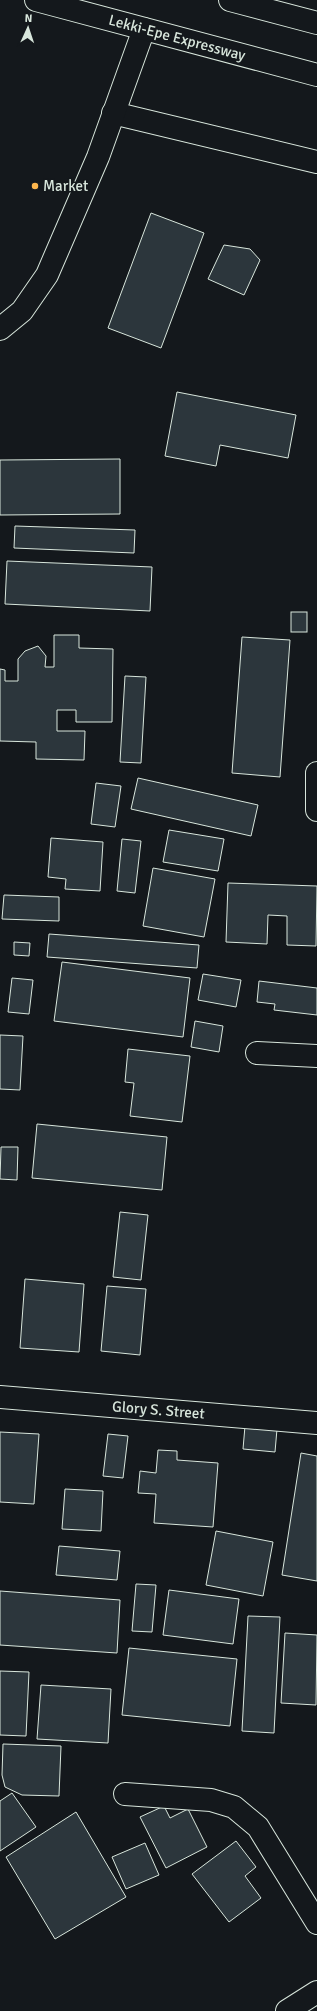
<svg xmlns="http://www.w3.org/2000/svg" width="317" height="2011" viewBox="0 0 317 2011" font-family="Signika,sans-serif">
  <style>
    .building { fill: #2c363c; stroke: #d8e6dc }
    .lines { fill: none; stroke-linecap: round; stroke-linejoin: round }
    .street-casing { stroke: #d8e6dc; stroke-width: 24 }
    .secondary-casing { stroke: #d8e6dc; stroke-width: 24 }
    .highway-casing { stroke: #d8e6dc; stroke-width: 24 }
    .street { stroke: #14181c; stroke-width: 22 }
    .secondary { stroke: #14181c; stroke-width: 22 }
    .highway { stroke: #14181c; stroke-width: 22 }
    .poi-dot { fill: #ffb74d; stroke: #14181c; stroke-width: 1.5 }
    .labels { text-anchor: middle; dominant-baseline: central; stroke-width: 3; stroke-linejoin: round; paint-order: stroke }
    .street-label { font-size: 15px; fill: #d8e6dc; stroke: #14181c }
    .poi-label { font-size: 15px; fill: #d8e6dc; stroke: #14181c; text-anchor: start }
  </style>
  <rect width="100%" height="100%" fill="#14181c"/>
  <g class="building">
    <path d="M151,213l53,20 -43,115 -53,-20z"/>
    <path d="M224,245l26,4 10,11 -16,35 -36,-16z"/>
    <path d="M177,392l119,23 -8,43 -68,-13 -4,21 -51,-10z"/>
    <path d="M120,459v55l-120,1v-55z"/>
    <path d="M15,526l120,4 -1,23 -120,-5z"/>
    <path d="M7,561l145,6 -2,44 -145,-7z"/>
    <rect x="291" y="612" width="16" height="20"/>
    <path d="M54,635h25v13l34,1 -1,73h-36v-12h-19v21h28l-1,29 -48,-1v-17l-36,-1v-72l5,1v11h13v-22l7,-8 13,-5 8,10 -1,11h9z"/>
    <path d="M242,637l48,3 -10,137 -48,-4z"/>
    <path d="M125,676l21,1 -5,86 -21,-1z"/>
    <path d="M138,778l120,27 -7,31 -120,-27z"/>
    <path d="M96,783l25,3 -6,41 -24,-3z"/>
    <path d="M169,830l55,9 -6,32 -55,-9z"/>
    <path d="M51,838l52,4 -3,49 -35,-2 1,-10 -18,-2z"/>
    <path d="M122,839l19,2 -6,52 -18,-2z"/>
    <path d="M153,868l62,11 -11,58 -61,-11z"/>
    <path d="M228,883l89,3 -1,60 -29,-1v-29l-19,-1 -1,29 -41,-2z"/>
    <path d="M4,895l55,2v24l-57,-2z"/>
    <path d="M49,934l150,11 -2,23 -150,-11z"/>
    <path d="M14,942l16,1 -1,13 -15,-1z"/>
    <path d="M62,962l128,16 -7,59 -129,-16z"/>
    <path d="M203,974l38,6 -5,27 -38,-7z"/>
    <path d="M12,978l21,2 -4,34 -21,-2z"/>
    <path d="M259,981l58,7v27l-43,-5 1,-6 -18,-2z"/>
    <path d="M195,1021l28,5 -4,26 -28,-5z"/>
    <path d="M0,1035l23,1 -3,54 -20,-1z"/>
    <path d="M128,1049l62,7 -8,66 -52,-6 4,-33 -9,-1z"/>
    <path d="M37,1124l130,13 -5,53 -130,-12z"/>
    <path d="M1,1147h17l-1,33 -17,-1z"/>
    <path d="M120,1212l28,3 -7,65 -28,-3z"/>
    <path d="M25,1279l59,5 -5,68 -59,-4z"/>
    <path d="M107,1286l39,3 -6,66 -39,-4z"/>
    <path d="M245,1426l32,3 -2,23 -32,-3z"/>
    <path d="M0,1432l39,2 -5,70 -34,-2z"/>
    <path d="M108,1434l20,2 -5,42 -20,-2z"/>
    <path d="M158,1450l19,1v9l41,3 -5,64 -59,-4 2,-29 -18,-1 2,-22 16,2z"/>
    <path d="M301,1453l16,3v125l-35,-6z"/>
    <path d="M65,1489l38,2 -2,40 -39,-2z"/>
    <path d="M216,1531l57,11 -10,54 -57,-11z"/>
    <path d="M59,1546l61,5 -3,29 -61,-5z"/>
    <path d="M136,1584l20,1 -4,47 -20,-1z"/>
    <path d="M169,1590l70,9 -6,45 -70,-9z"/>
    <path d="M0,1591l120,9 -3,53 -117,-8z"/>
    <path d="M248,1616l32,1 -6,116 -32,-2z"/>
    <path d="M285,1633l32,2 -1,70 -35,-2z"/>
    <path d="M129,1648l108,11 -7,67 -108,-11z"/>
    <path d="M0,1671l29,1 -3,64 -26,-1z"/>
    <path d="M41,1685l70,4 -3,54 -71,-4z"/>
    <path d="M3,1744l58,2 -2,50 -37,-1 -17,-8 -3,-12z"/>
    <path d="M12,1793l24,34 -36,24v-50z"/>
    <path d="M164,1806l6,12 18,-9 19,38 -41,21 -26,-51z"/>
    <path d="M76,1812l50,85 -71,42 -49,-82z"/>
    <path d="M236,1841l20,26 -11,9 16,22 -32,24 -37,-48z"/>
    <path d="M145,1843l14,32 -33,14 -14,-32z"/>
  </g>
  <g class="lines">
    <g class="street-casing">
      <g id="street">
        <path d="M113,113l204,49"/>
        <path d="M317,773v37"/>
        <path d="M257,1053l60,3"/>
        <path id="s1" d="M0,1397l317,26"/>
        <path d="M125,1794l86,6 23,7 24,20 59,96"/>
        <path d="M287,2011l30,-19"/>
      </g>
    </g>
    <g class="secondary-casing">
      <path id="secondary" d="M0,329l22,-18 25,-36 51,-118 46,-128"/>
    </g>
    <g class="highway-casing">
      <g id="highway">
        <path id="s2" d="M36,0l281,75"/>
        <path d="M230,0l87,23"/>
      </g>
    </g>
    <use href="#street" class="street"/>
    <use href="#secondary" class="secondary"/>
    <use href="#highway" class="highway"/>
  </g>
  <circle class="poi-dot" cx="35" cy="186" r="4"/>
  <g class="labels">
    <g class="street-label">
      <text stroke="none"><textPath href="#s2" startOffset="146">Lekki-Epe Expressway</textPath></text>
      <text stroke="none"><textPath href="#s1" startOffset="159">Glory S. Street</textPath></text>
    </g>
    <g class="poi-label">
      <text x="43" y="186">Market</text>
    </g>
  </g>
  <g transform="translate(28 28) rotate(3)" stroke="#14181c" stroke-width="3" paint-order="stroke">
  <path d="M0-3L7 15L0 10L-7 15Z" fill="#d8e6dc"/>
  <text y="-6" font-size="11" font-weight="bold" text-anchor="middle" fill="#d8e6dc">N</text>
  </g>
</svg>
